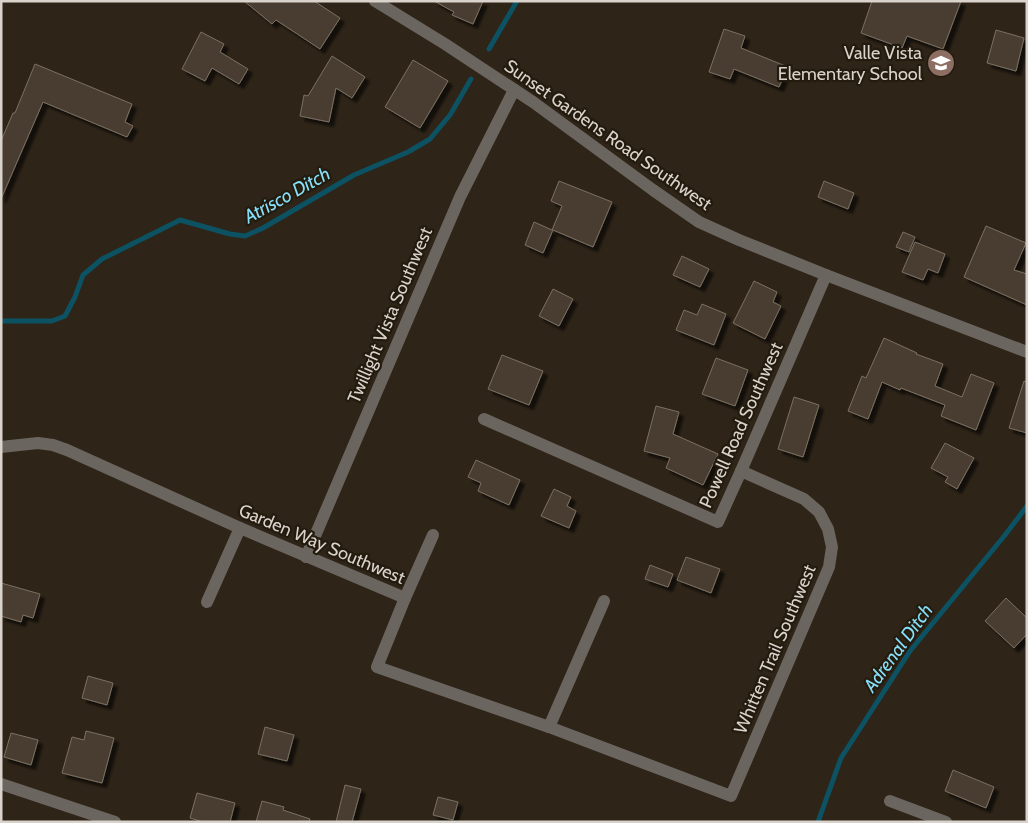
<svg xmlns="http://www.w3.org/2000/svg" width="1028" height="823" viewBox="0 0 1028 823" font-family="Cabin,sans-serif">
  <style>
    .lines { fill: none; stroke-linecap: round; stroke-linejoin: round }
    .stream { stroke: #0c5262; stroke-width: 5 }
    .building { fill: #483e31; stroke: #7b7061; filter: url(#shadow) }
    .minor { stroke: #6b6560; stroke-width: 12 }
    .labels { text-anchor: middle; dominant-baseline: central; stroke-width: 4.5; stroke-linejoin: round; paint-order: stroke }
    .poi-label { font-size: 18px; fill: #d9d3cb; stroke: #241b0f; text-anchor: end }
    .street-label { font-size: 18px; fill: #d9d3cb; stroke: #241b0f }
    .water-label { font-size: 19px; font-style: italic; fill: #86dff9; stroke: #241b0f }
  </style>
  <defs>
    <filter id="shadow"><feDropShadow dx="4.5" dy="4.5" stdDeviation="1" flood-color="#0009"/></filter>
  </defs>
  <rect width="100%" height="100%" fill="#2e2418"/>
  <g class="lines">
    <g class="stream">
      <path d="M489,49l28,-48"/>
      <path d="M1,321h51l13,-5 10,-19 8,-22 19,-16 78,-39 50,14 15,2 18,-8 91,-53 54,-23 22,-13 20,-24 21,-36"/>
      <path d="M818,822l23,-64 69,-107 95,-116 22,-29"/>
    </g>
  </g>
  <g class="building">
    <path d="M244,1h70l26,17 -20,31 -44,-29 -4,4z"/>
    <path d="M434,1h49l-10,23 -21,-9 2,-3z"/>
    <path d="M872,1h89l-18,48 -36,-13 -5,12 -41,-15z"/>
    <path d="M724,29l21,7 -4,12 47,19 -9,20 -45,-18 -4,10 -21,-7z"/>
    <path d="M996,30l28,8 -8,33 -29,-8z"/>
    <path d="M201,32l23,12 -4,8 28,17 -9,15 -27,-16 -7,13 -23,-12z"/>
    <path d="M332,56l33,21 -13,21 -16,-10 -7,34 -29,-6 4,-21 4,1z"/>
    <path d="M413,60l35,21 -28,47 -35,-21z"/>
    <path d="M35,64l97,40 -7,18 8,4 -6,11 -84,-35 -42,97v-58l12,-28h2z"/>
    <path d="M559,181l53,21 -19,45 -40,-17 -10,23 -18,-8 9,-23 18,8 10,-24 -11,-5z"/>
    <path d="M824,181l30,12 -6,16 -30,-12z"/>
    <path d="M986,226l40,17 -12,27 13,4v31l-63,-28z"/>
    <path d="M903,232l12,5 -6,15 -13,-5z"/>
    <path d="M915,242l30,12 -7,19 -10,-4 -5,11 -21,-8z"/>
    <path d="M682,256l27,13 -9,18 -27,-12z"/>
    <path d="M754,281l23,11 -4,10 8,4 -16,33 -32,-16z"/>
    <path d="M553,289l20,10 -14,27 -20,-10z"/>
    <path d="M702,304l24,10 -12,31 -38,-15 8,-20 13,5z"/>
    <path d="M884,338l33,15 -1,1 27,10 -8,22 27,11 9,-23 23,9 -18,47 -35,-14 4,-11 -44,-17 -1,2 -18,-8 -14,37 -20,-8 14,-35 4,2z"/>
    <path d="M502,355l41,16 -14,34 -41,-16z"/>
    <path d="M716,358l32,12 -13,36 -33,-12z"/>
    <path d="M1024,381l3,1v51l-18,-5z"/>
    <path d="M794,397l25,8 -16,52 -25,-8z"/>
    <path d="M656,406l23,6 -6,22 45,20 -15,31 -37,-17 4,-10 -26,-7z"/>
    <path d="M945,443l29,15 -17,31 -12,-7 3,-5 -17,-9z"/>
    <path d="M476,460l44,20 -11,25 -31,-14 3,-8 -13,-6z"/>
    <path d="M554,489l17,8 -4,9 9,5 -7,17 -28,-12z"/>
    <path d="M686,557l34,12 -9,24 -34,-13z"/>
    <path d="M650,565l23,9 -5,13 -23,-8z"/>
    <path d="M1,583l39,11 -7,24 -10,-3 -2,7 -20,-6z"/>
    <path d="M1006,598l21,20v16l-13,14 -29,-27z"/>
    <path d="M88,676l25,7 -6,22 -25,-7z"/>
    <path d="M265,727l29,8 -7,26 -29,-7z"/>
    <path d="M86,731l28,7 -12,45 -40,-10 10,-36 12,3z"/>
    <path d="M11,733l27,7 -7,25 -27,-8z"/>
    <path d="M953,770l41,17 -8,21 -41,-17z"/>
    <path d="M345,785l16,4 -9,33h-16z"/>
    <path d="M197,793l38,10 -5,19h-27l-13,-4z"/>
    <path d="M438,797l20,5 -5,18 -20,-5z"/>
    <path d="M262,801l22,6 -1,3 27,9 -1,3h-53z"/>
  </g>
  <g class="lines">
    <g class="minor">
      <path d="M375,1l70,43 88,58 120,88 46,32 40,18 87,35 201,77"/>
      <path d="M484,419l234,103 23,-51 85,-196"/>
      <path d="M1,447l37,-4 15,2 14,5 173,78 165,70 -28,69 172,60 182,69 98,-229 3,-20 -4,-18 -9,-17 -15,-13 -63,-28"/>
      <path d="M306,557l154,-360 54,-107"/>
      <path d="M405,598l28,-63"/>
      <path d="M207,602l33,-74"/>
      <path d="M549,727l55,-126"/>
      <path d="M1,784l114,38"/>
      <path d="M890,801l56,21"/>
    </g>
  </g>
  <defs>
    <g id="school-disc" transform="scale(1.4375)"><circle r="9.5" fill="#8d6e63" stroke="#241b0f"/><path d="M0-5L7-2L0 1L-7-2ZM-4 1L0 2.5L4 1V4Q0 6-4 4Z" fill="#fff"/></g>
  </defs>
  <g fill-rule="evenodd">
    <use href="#school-disc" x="941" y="63"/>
  </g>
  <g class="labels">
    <g class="poi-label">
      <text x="922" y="53">Valle Vista<tspan x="922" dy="21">Elementary School</tspan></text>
    </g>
    <g class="street-label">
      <text transform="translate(608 135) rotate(35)">Sunset Gardens Road Southwest</text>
      <text transform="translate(390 315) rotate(-67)">Twillight Vista Southwest</text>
      <text transform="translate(741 425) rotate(-66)">Powell Road Southwest</text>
      <text transform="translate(322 544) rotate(23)">Garden Way Southwest</text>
      <text transform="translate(775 649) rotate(-67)">Whitten Trail Southwest</text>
    </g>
    <g class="water-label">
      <text transform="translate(287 195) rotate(-29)">Atrisco Ditch</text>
      <text transform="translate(898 648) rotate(-54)">Adrenal Ditch</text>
    </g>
  </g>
  <rect width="1028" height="823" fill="none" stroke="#d9d3cb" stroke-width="5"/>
</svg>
